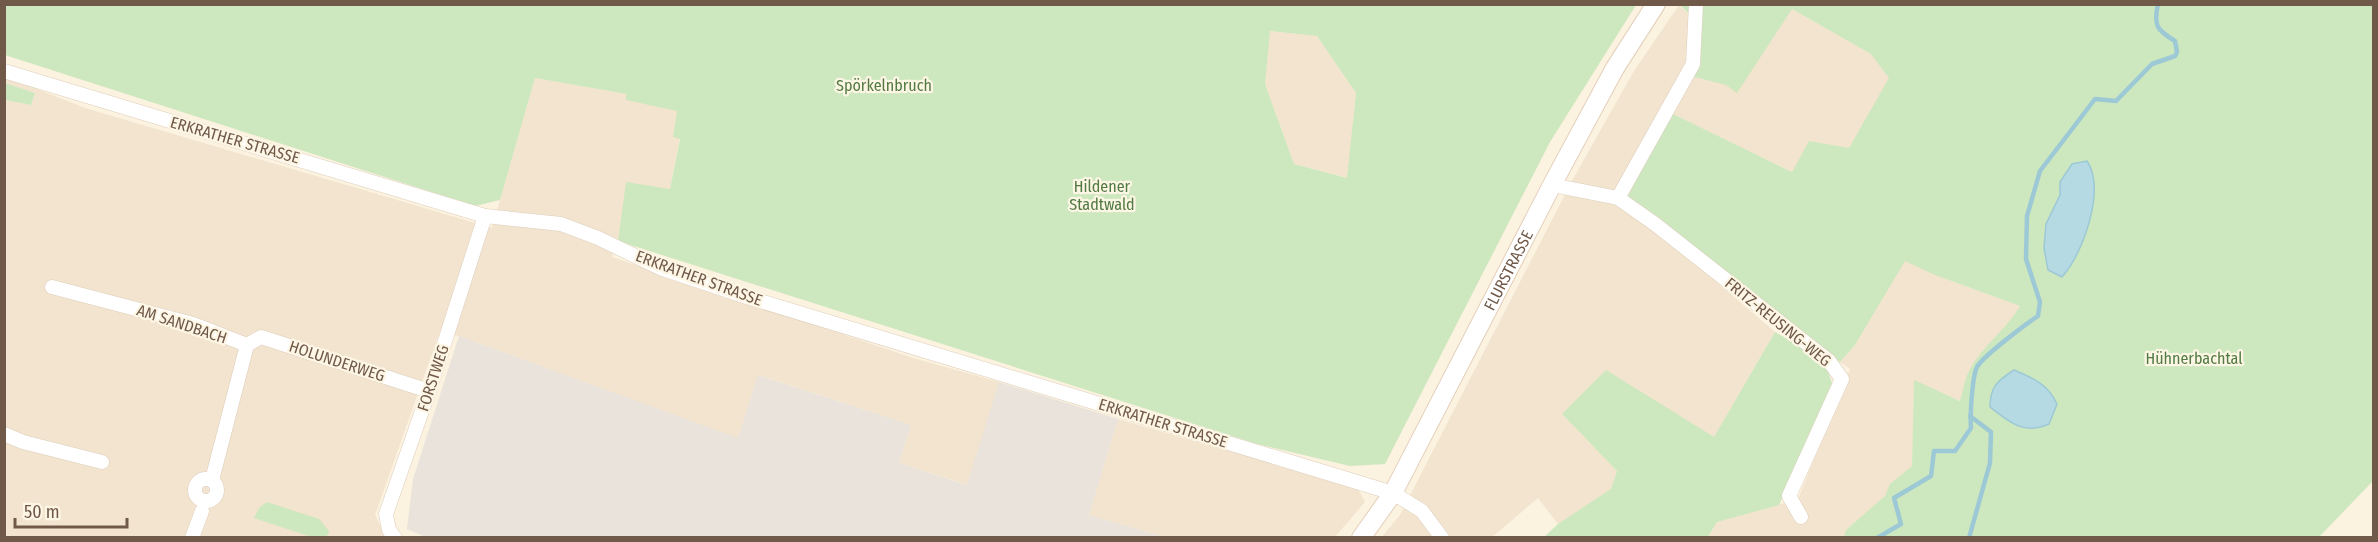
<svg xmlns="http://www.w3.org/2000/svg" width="2378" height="542" viewBox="0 0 2378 542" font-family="'Fira Sans Condensed',sans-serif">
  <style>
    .residential { fill: #f2e4ce }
    .industrial { fill: #e9e3db }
    .green { fill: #cde7bf; fill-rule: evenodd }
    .water { fill: #b5dae3; stroke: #9cc9d5; stroke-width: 1.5 }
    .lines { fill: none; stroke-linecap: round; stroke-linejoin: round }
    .stream { stroke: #9cc9d5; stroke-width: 4.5 }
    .minor-casing { stroke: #decebc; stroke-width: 15 }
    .secondary-casing { stroke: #e3cfba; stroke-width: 20 }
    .minor { stroke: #fff; stroke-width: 14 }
    .secondary { stroke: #fff; stroke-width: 18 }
    .labels { text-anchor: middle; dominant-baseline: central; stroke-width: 4.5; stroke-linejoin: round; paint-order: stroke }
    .park-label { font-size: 16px; fill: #517b43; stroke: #fef6e5 }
    .street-label { font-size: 16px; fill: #705948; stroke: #fef6e5 }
  </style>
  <rect width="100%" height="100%" fill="#fbf2df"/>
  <g class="residential">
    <path d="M1783,4l113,64 -47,80 -57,24 -130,-63 -44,78 48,52 109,93 -61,105 -152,-23 55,57 -6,19 -53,34 -20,-26 -46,39 -111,1 19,-23 173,-336 61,-108 45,-66 66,64z"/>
    <path d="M1269,31l48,5 39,57 -8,85 -54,-14 -29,-80z"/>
    <path d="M4,76l81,32 407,120 43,-150 86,15 64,17 -15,79 -43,-6 -9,58 -6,16 301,101 86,24 -31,103 -69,-22 12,-38 -152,-50 -21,64 -279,-103 -19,-5 -65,184 11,22h-381v-437l26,5 4,-12 -30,-10z"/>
    <path d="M1905,260l46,21 81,29 -69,92 -49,-21 -2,93 -66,56 -2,7 -136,1 9,-16 81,-23 52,-130 -10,-7 15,-17z"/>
    <path d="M1118,419l240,70 7,13 -31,36 -170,-1 -75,-22z"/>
  </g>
  <path class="industrial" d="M459,336l279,102 20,-63 153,50 -12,38 68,22 32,-103 119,37 -29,96 75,22h-739l-18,-8 6,-50z"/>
  <g class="green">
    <path d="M5,4l1631,1 -86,137 -165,322 -35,2 -93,-22 -639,-203 8,-59 44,7 10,-50 -7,-2 4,-26 -51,-11v-6l-5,-1 -86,-15 -35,122 -25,6 -470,-151zM1270,31l47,5 39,57 -9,85 -53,-14 -29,-80z"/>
    <path d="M1680,5h693v476l-54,56h-475l2,-7 39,-34 5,-12 22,-18 2,-86 46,21c3,-11 5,-23 10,-32 13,-24 37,-40 50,-63l-85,-31 -30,-14 -50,84 -15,17 -213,-166 46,-82 119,58 17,-31 40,7 40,-70 -18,-24 -79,-45 -55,84 -11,-8 -35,-9 8,-52z"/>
    <path d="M5,83l30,10 -4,12 -26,-5z"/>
    <path d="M1775,332l25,14 27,23 6,17 -54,119 -62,17 -9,15 -165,1 15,-14 53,-35 6,-18 -55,-57 44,-44 108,67z"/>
    <path d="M267,502l52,17 10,12 -2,6h-15l-58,-19 5,-10z"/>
  </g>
  <g class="water">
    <path d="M2087,161c19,28 -4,93 -25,116l-14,-7 -4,-22 2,-24 14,-29v-13l12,-18z"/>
    <path d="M2014,370c19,8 34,14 43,34l-8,20c-25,11 -39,-1 -59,-17 0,-20 7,-26 24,-37z"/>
  </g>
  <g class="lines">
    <g class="stream">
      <path d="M1877,538l24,-14 -7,-26 37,-22 3,-25h21l16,-23c-1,-11 1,-51 6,-61 6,-11 49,-43 61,-51l2,-14 -14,-43 1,-43 13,-45 55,-72 21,2 36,-37 23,-8 2,-4 -2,-11c-18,-11 -22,-15 -17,-37"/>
      <path d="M1969,538l21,-75 1,-31 -21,-16"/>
    </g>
    <g class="minor-casing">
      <g id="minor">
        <path d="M4,71l481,145 76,8 37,14 62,30 87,29 646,196 29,18 20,27"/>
        <path d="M1552,185l66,13 75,-134 3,-60"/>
        <path d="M1618,198l37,26 174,137 13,18 -53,117 12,21"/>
        <path d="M52,287l141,37 54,21 -35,135"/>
        <path d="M247,345l14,-8 168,54"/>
        <path d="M4,434l19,8 79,20"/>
        <circle cx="206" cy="490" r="11"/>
        <path d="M192,538l10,-27"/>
        <path d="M395,538l-6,-8 -3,-16 43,-123 56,-175"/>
      </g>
    </g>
    <g class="secondary-casing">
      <g id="secondary">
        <path id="s1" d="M1361,538l32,-45 159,-308 63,-117 41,-64"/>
      </g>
    </g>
    <use href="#minor" class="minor"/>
    <use href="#secondary" class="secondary"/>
  </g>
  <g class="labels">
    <g class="park-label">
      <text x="884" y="85">Spörkelnbruch</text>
      <text x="1102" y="186">Hildener<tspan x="1102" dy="18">Stadtwald</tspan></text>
      <text x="2194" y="358">Hühnerbachtal</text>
    </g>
    <g class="street-label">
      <text transform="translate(235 140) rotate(16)">ERKRATHER STRASSE</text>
      <text stroke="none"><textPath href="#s1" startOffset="306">FLURSTRASSE</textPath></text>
      <text transform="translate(699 278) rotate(20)">ERKRATHER STRASSE</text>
      <text transform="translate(1778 322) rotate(39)">FRITZ-REUSING-WEG</text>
      <text transform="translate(182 324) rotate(18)">AM SANDBACH</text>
      <text transform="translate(337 361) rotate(18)">HOLUNDERWEG</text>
      <text transform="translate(433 378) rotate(-72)">FORSTWEG</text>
      <text transform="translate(1163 423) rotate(17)">ERKRATHER STRASSE</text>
    </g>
  </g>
  <rect width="2378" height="542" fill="none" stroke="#705948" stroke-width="12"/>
  <path d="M15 518v9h112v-9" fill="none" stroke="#705948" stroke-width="3"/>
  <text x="24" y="518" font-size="18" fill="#705948" stroke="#fef6e5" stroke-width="4.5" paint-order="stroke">50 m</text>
</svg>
